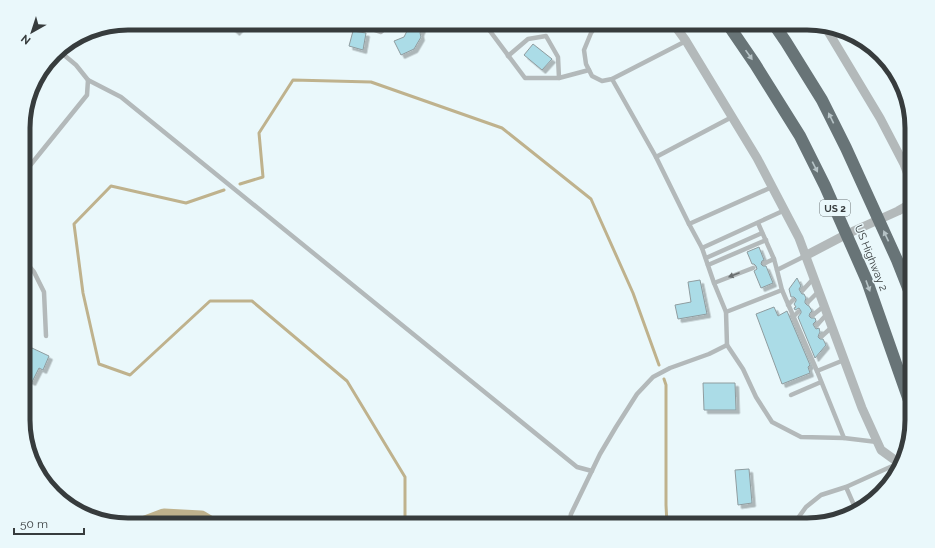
<svg xmlns="http://www.w3.org/2000/svg" width="935" height="548" viewBox="0 0 935 548" font-family="Raleway,sans-serif">
  <style>
    .lines { fill: none; stroke-linecap: round; stroke-linejoin: round }
    .stream { stroke: #bfb28d; stroke-width: 3 }
    .river { stroke: #bfb28d; stroke-width: 17 }
    .building { fill: #abdce7; stroke: #8f9c9f; filter: url(#shadow) }
    .lane { stroke: #b3b9ba; stroke-width: 4.5 }
    .street { stroke: #b3b9ba; stroke-width: 9 }
    .highway { stroke: #687477; stroke-width: 12 }
    .oneway { fill: #b6c3c6 }
    .oneway2 { fill: #696e6f }
    .labels { text-anchor: middle; dominant-baseline: central; stroke-width: 3; stroke-linejoin: round; paint-order: stroke }
    .shield { fill: #eaf8fb; stroke: #6d7476; stroke-width: 1 }
    .shield-label { font-size: 10px; font-weight: bold; fill: #373c3d }
    .street-label { font-size: 11px; fill: #373c3d; stroke: #eaf8fb }
    .rim { fill: none; stroke: #373c3d; stroke-width: 5 }
  </style>
  <defs>
    <filter id="shadow"><feDropShadow dx="3.5" dy="3.5" stdDeviation="0" flood-color="#0004"/></filter>
  </defs>
  <rect width="100%" height="100%" fill="#eaf8fb"/>
  <g class="lines">
    <g class="stream">
      <path d="M240,184l23,-7 -4,-44 34,-53 78,2 131,46 89,71 42,94 26,72"/>
      <path d="M224,190l-38,13 -75,-17 -37,38 9,69 16,71 31,11 80,-74h42l95,80 58,96v48"/>
      <path d="M664,379l2,6v120l1,20"/>
    </g>
    <path class="river" d="M143,525l21,-8 37,2 10,6"/>
  </g>
  <g class="building">
    <path d="M226,23h18l-8,9z"/>
    <path d="M411,23h13l-4,10 1,4 -7,12 -13,6 -7,-14 10,-4z"/>
    <path d="M353,31l13,2 -3,17 -14,-4z"/>
    <path d="M533,44l19,15 -10,11 -18,-15z"/>
    <path d="M759,247l5,13 -2,1 -1,3 2,2h3l7,17 -12,5 -7,-17 3,-2 -1,-3 -2,-2h-2l-5,-12z"/>
    <path d="M797,278l4,8 -2,3 1,2 2,3h2l2,4 -1,3v2l2,2 2,1 3,5 -2,2 -1,3 2,2h4l1,3 -3,3 1,2 2,3 3,-1 1,4 -1,2 -1,3 2,2h3l3,6 -11,13 -17,-41 3,-4v-2l-2,-3 -4,2 -1,-2 2,-1 -2,-3 2,-3v-2l-2,-2h-3l-2,-8z"/>
    <path d="M700,280l7,34 -29,5 -3,-14 16,-3 -3,-20z"/>
    <path d="M774,307l4,9 9,-5 23,54 -2,2 2,6 -28,11 -26,-70z"/>
    <path d="M32,348l17,8 -6,14 -4,-2 -7,14 -8,-4v-20l3,1z"/>
    <path d="M703,383h32l1,27h-32z"/>
    <path d="M749,469l3,34 -14,2 -3,-35z"/>
  </g>
  <g class="lines">
    <g class="lane">
      <path d="M355,23l26,9 9,-9"/>
      <path d="M484,23l41,55h34l30,-8"/>
      <path d="M598,23l-7,10 -7,17 2,14 6,12 10,5 10,-2 74,-38"/>
      <path d="M508,56l20,-17 18,-3 12,21 1,21"/>
      <path d="M612,79l44,78 76,-40"/>
      <path d="M88,80l33,17 456,370 15,4"/>
      <path d="M656,157l33,67 83,-37"/>
      <path d="M24,173l63,-78 1,-15 -12,-15 -18,-15"/>
      <path d="M758,223l16,36 3,11"/>
      <path d="M689,224l13,24 83,-38"/>
      <path d="M702,248l12,35 12,29"/>
      <path d="M805,256l-28,14 5,20 35,81 27,-11"/>
      <path d="M706,258l56,-25"/>
      <path d="M24,260l10,12 10,20 2,44"/>
      <path d="M765,263l9,-4"/>
      <path d="M708,265l58,-25"/>
      <path d="M714,283l39,-15"/>
      <path d="M803,290l11,-12"/>
      <path d="M808,302l11,-11"/>
      <path d="M788,305l5,-5"/>
      <path d="M813,315l11,-9"/>
      <path d="M793,317l5,-5"/>
      <path d="M817,325l10,-11"/>
      <path d="M822,336l10,-9"/>
      <path d="M727,345l-1,-33 56,-22"/>
      <path d="M817,371l27,67"/>
      <path d="M791,395l30,-13"/>
      <path d="M846,487l11,25"/>
      <path d="M569,525l2,-11 29,-60 16,-27 21,-33 16,-17 17,-9 39,-14 18,-9 16,24 13,28 16,25 29,15 43,1 33,4"/>
      <path d="M793,525l13,-18 15,-12 25,-8 53,-24"/>
    </g>
    <g class="street">
      <path d="M673,23l13,18 71,117 42,80 63,170 19,42 18,13h2"/>
      <path d="M826,28l54,90 24,46 8,21"/>
      <path d="M805,256l42,-22 51,-23 14,-8"/>
    </g>
    <g class="highway">
      <path d="M727,23l28,41 45,72 25,50 42,95 45,128"/>
      <path d="M773,23l13,19 36,58 24,48 51,112 15,38"/>
    </g>
  </g>
  <defs><path id="oneway-solid" d="M-6-.8H1V-3.2L6.5 0L1 3.2V.8H-6Z"/></defs>
  <g class="oneway">
    <use href="#oneway-solid" transform="translate(749 55) rotate(55)"/>
    <use href="#oneway-solid" transform="translate(831 118) rotate(-116)"/>
    <use href="#oneway-solid" transform="translate(815 167) rotate(63)"/>
    <use href="#oneway-solid" transform="translate(886 236) rotate(-115)"/>
    <use href="#oneway-solid" transform="translate(868 286) rotate(70)"/>
  </g>
  <use class="oneway2" href="#oneway-solid" transform="translate(734 275) rotate(159)"/>
  <g class="labels">
    <rect class="shield" x="820" y="200" width="30" height="16" rx="3"/>
    <g class="shield-label">
      <text x="835" y="208">US 2</text>
    </g>
    <g class="street-label">
      <text transform="translate(871 258) rotate(68)">US Highway 2</text>
    </g>
  </g>
  <path d="M0 0H935V548H0ZM128 30H807A98 98 0 0 1 905 128V420A98 98 0 0 1 807 518H128A98 98 0 0 1 30 420V128A98 98 0 0 1 128 30Z" fill="#eaf8fb" fill-rule="evenodd"/>
  <path class="rim" d="M128 30H807A98 98 0 0 1 905 128V420A98 98 0 0 1 807 518H128A98 98 0 0 1 30 420V128A98 98 0 0 1 128 30Z"/>
  <g transform="translate(32 32) rotate(219)" stroke="#eaf8fb" stroke-width="3" paint-order="stroke">
  <path d="M0-3L7 15L0 10L-7 15Z" fill="#373c3d"/>
  <text y="-6" font-size="11" font-weight="bold" text-anchor="middle" fill="#373c3d">N</text>
  </g>
  <path d="M14 528v6h70v-6" fill="none" stroke="#373c3d" stroke-width="2"/>
  <text x="20" y="528" font-size="12" fill="#373c3d" stroke="#eaf8fb" stroke-width="3" paint-order="stroke">50 m</text>
</svg>
